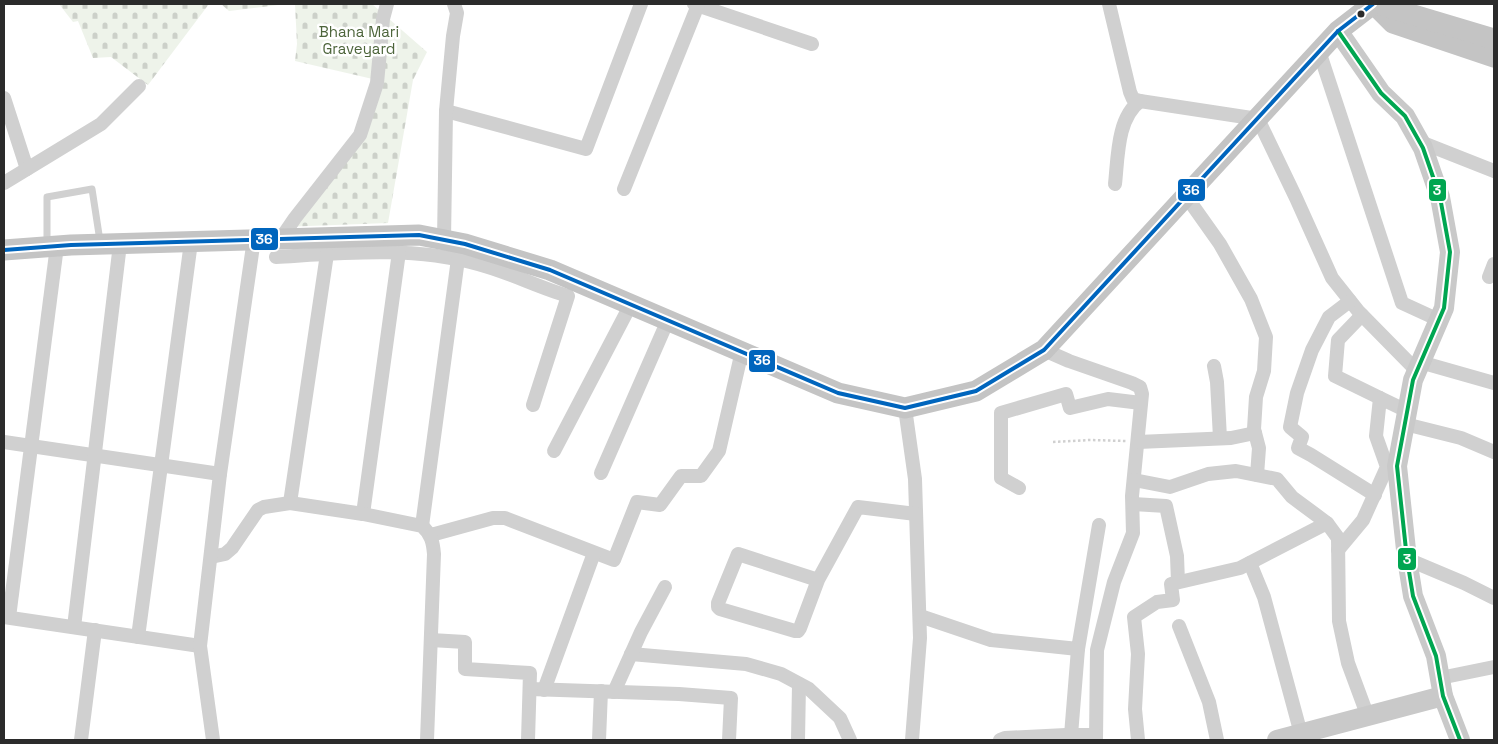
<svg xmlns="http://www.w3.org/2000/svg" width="1498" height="744" viewBox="0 0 1498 744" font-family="'Space Grotesk',sans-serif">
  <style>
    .cemetery { fill: url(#cemetery-stones) }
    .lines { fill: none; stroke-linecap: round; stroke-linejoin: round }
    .path { stroke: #d0d0d0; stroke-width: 2.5; stroke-dasharray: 2.5 2.5; stroke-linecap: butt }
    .lane { stroke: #d0d0d0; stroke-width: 7 }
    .street { stroke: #d0d0d0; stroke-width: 14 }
    .secondary { stroke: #c9c9c9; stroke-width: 20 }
    .primary { stroke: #c4c4c4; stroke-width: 21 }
    .bus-1-casing { stroke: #fff; stroke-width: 8 }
    .bus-2-casing { stroke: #fff; stroke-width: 8 }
    .bus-1 { stroke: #00a651; stroke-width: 4 }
    .bus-2 { stroke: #0065bd; stroke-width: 4 }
    .bus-dot { fill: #2b2b2b; stroke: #fff; stroke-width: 2 }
    .labels { text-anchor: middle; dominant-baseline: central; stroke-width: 5; stroke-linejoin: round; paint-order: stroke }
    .park-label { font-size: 15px; fill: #4d653b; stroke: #fff }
    .line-badge { stroke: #fff; stroke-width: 2 }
    .badge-label { font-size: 14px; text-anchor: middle; font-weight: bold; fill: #fff }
  </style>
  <defs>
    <pattern id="cemetery-stones" width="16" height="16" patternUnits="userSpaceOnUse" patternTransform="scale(1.25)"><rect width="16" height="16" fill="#eef3ea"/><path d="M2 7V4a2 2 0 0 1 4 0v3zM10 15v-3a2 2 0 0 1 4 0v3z" fill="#ccd0c9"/></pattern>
  </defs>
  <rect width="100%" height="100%" fill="#fff"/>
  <g class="cemetery">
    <path d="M59,4h150l-61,81 -37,-28 -18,1 -15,-37 -5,1z"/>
    <path d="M221,4h65l-57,7z"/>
    <path d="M295,4h77l55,48 -14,28 -25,143 -106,4 78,-92 17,-55 -82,-19 2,-17z"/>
  </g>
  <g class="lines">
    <path class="path" d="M1053,442l37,-2 36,1"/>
    <path class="lane" d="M47,244v-47l45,-8 8,52"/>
    <g class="street">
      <path d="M694,4l118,40"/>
      <path d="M1109,4l21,88 3,7 7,2 118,18 38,79 36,80 27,34 58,59"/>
      <path d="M1319,51l83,252 37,17"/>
      <path d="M4,98l23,71"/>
      <path d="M446,111l140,38 55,-145"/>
      <path d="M1418,141l76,30"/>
      <path d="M4,183l97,-59 38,-38"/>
      <path d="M1115,184c3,-27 2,-66 25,-83"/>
      <path d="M624,189l74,-184"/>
      <path d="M1186,196l34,48 31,55 15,38 -2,34 -8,26 -2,32 5,19 -2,27"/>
      <path d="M280,240l15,-22 65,-83 17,-52 6,-64 4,-15"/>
      <path d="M444,240l2,-129 7,-75 4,-23 -3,-9"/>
      <path d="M276,257c67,-4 136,-11 202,7 31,8 59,23 90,32l-35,109"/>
      <path d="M1489,277l5,-13"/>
      <path d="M1350,301l-21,16 -17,33 -15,43 -7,34 12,10 -4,11 13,7 64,40"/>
      <path d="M1362,315l-24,25 -3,36 45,22"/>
      <path d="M1044,350l25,11 63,22 8,4 2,7 -10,102 1,37 -19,49 -17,68 -1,90"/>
      <path d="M1420,362l74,21"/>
      <path d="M1214,366l3,16 3,56"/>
      <path d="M905,408l10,71 5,159 -8,102"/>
      <path d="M1405,424l56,14 33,14"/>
      <path d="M4,442l216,32"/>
      <path d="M1138,442l93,-4 24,-5"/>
      <path d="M554,451l77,-147"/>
      <path d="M601,473l67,-153"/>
      <path d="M1134,480l36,7 38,-13 28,-3 41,8 15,18 35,26"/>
      <path d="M1019,488l-18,-10v-65l65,-19 4,14 38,-9 33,4"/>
      <path d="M290,503l37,-249"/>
      <path d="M1133,504l33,2 11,50 1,26"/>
      <path d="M363,514l36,-262"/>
      <path d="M422,526l36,-267"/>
      <path d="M431,535l62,-17h12l109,42 23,-58 23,3 21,-29h20l18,-25 23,-100"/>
      <path d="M1338,550l25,-30 24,-53 -11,-31 4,-38 27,13"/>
      <path d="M211,557l14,-3 7,-6 26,-38 6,-3 26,-4 73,11 59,12c9,8 11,16 12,28l-7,186"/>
      <path d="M1407,559l57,24 30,15"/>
      <path d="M1250,563l14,34 37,137"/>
      <path d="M818,580l-18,48 -2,3h-3l-75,-22 -2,-2v-4l20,-49 80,26 40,-73 58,7"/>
      <path d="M920,616l71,24 87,9 21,-124"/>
      <path d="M4,617l196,29"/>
      <path d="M9,617l48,-371"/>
      <path d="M1179,626l30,76 8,38"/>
      <path d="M74,627l46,-383"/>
      <path d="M138,637l53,-395"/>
      <path d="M431,640l34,2v27l65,4 -2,67"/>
      <path d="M631,654l115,10 35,10 28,15 31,29 10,22"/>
      <path d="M1440,678l54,-11"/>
      <path d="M530,689l149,5 52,4 -2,42"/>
      <path d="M544,690l50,-137"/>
      <path d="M614,692l27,-60 24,-45"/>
      <path d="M1071,735l7,-86"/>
      <path d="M81,740l14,-110"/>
      <path d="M213,740l-13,-94 20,-172 34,-235"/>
      <path d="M599,740l2,-49"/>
      <path d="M798,740l1,-56"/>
      <path d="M1000,740l5,-2 61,-3h30"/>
      <path d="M1138,740l-3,-31 3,-55 -4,-37 23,-15 16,-2 -2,-16 69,-16 87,-45 11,15 1,83 9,42 20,54"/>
    </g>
    <g class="secondary">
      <path d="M1338,31l43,62 24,23 18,32 17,49 10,55 -6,56 -31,72 -16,86 10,93 6,37 23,60 7,40 17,44"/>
      <path d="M1277,740l166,-44"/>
    </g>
    <g class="primary">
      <path d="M1374,4l19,19 101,34"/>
      <path d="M1380,5l114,34"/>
      <path d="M4,250l67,-5 348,-10 46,9 85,26 288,123 67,15 71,-17 68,-41 294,-319 35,-27"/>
    </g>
    <g class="bus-1-casing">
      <path id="bus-1" d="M1338,31l43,62 24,23 18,32 17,49 10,55 -6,56 -31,72 -16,86 10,93 6,37 23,60 7,40 17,44"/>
    </g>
    <g class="bus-2-casing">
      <path id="bus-2" d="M4,250l67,-5 348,-10 46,9 85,26 288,123 67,15 71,-17 68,-41 294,-319 35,-27"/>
    </g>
    <use href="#bus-1" class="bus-1"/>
    <use href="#bus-2" class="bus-2"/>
  </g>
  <circle class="bus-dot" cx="1361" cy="14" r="4.5"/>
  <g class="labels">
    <g class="park-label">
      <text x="359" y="31">Bhana Mari<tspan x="359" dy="17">Graveyard</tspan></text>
    </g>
  </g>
  <g class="line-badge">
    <rect x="1428" y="178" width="19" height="24" rx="5" fill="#00a651"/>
    <rect x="1177" y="178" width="29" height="24" rx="5" fill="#0065bd"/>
    <rect x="250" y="227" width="29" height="24" rx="5" fill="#0065bd"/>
    <rect x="748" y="349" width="28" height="24" rx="5" fill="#0065bd"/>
    <rect x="1397" y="547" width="20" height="24" rx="5" fill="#00a651"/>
  </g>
  <g class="badge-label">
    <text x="1437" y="195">3</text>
    <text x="1191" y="195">36</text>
    <text x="264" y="244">36</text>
    <text x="762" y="365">36</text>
    <text x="1407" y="564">3</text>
  </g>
  <rect width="1498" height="744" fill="none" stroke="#2b2b2b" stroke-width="10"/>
</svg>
